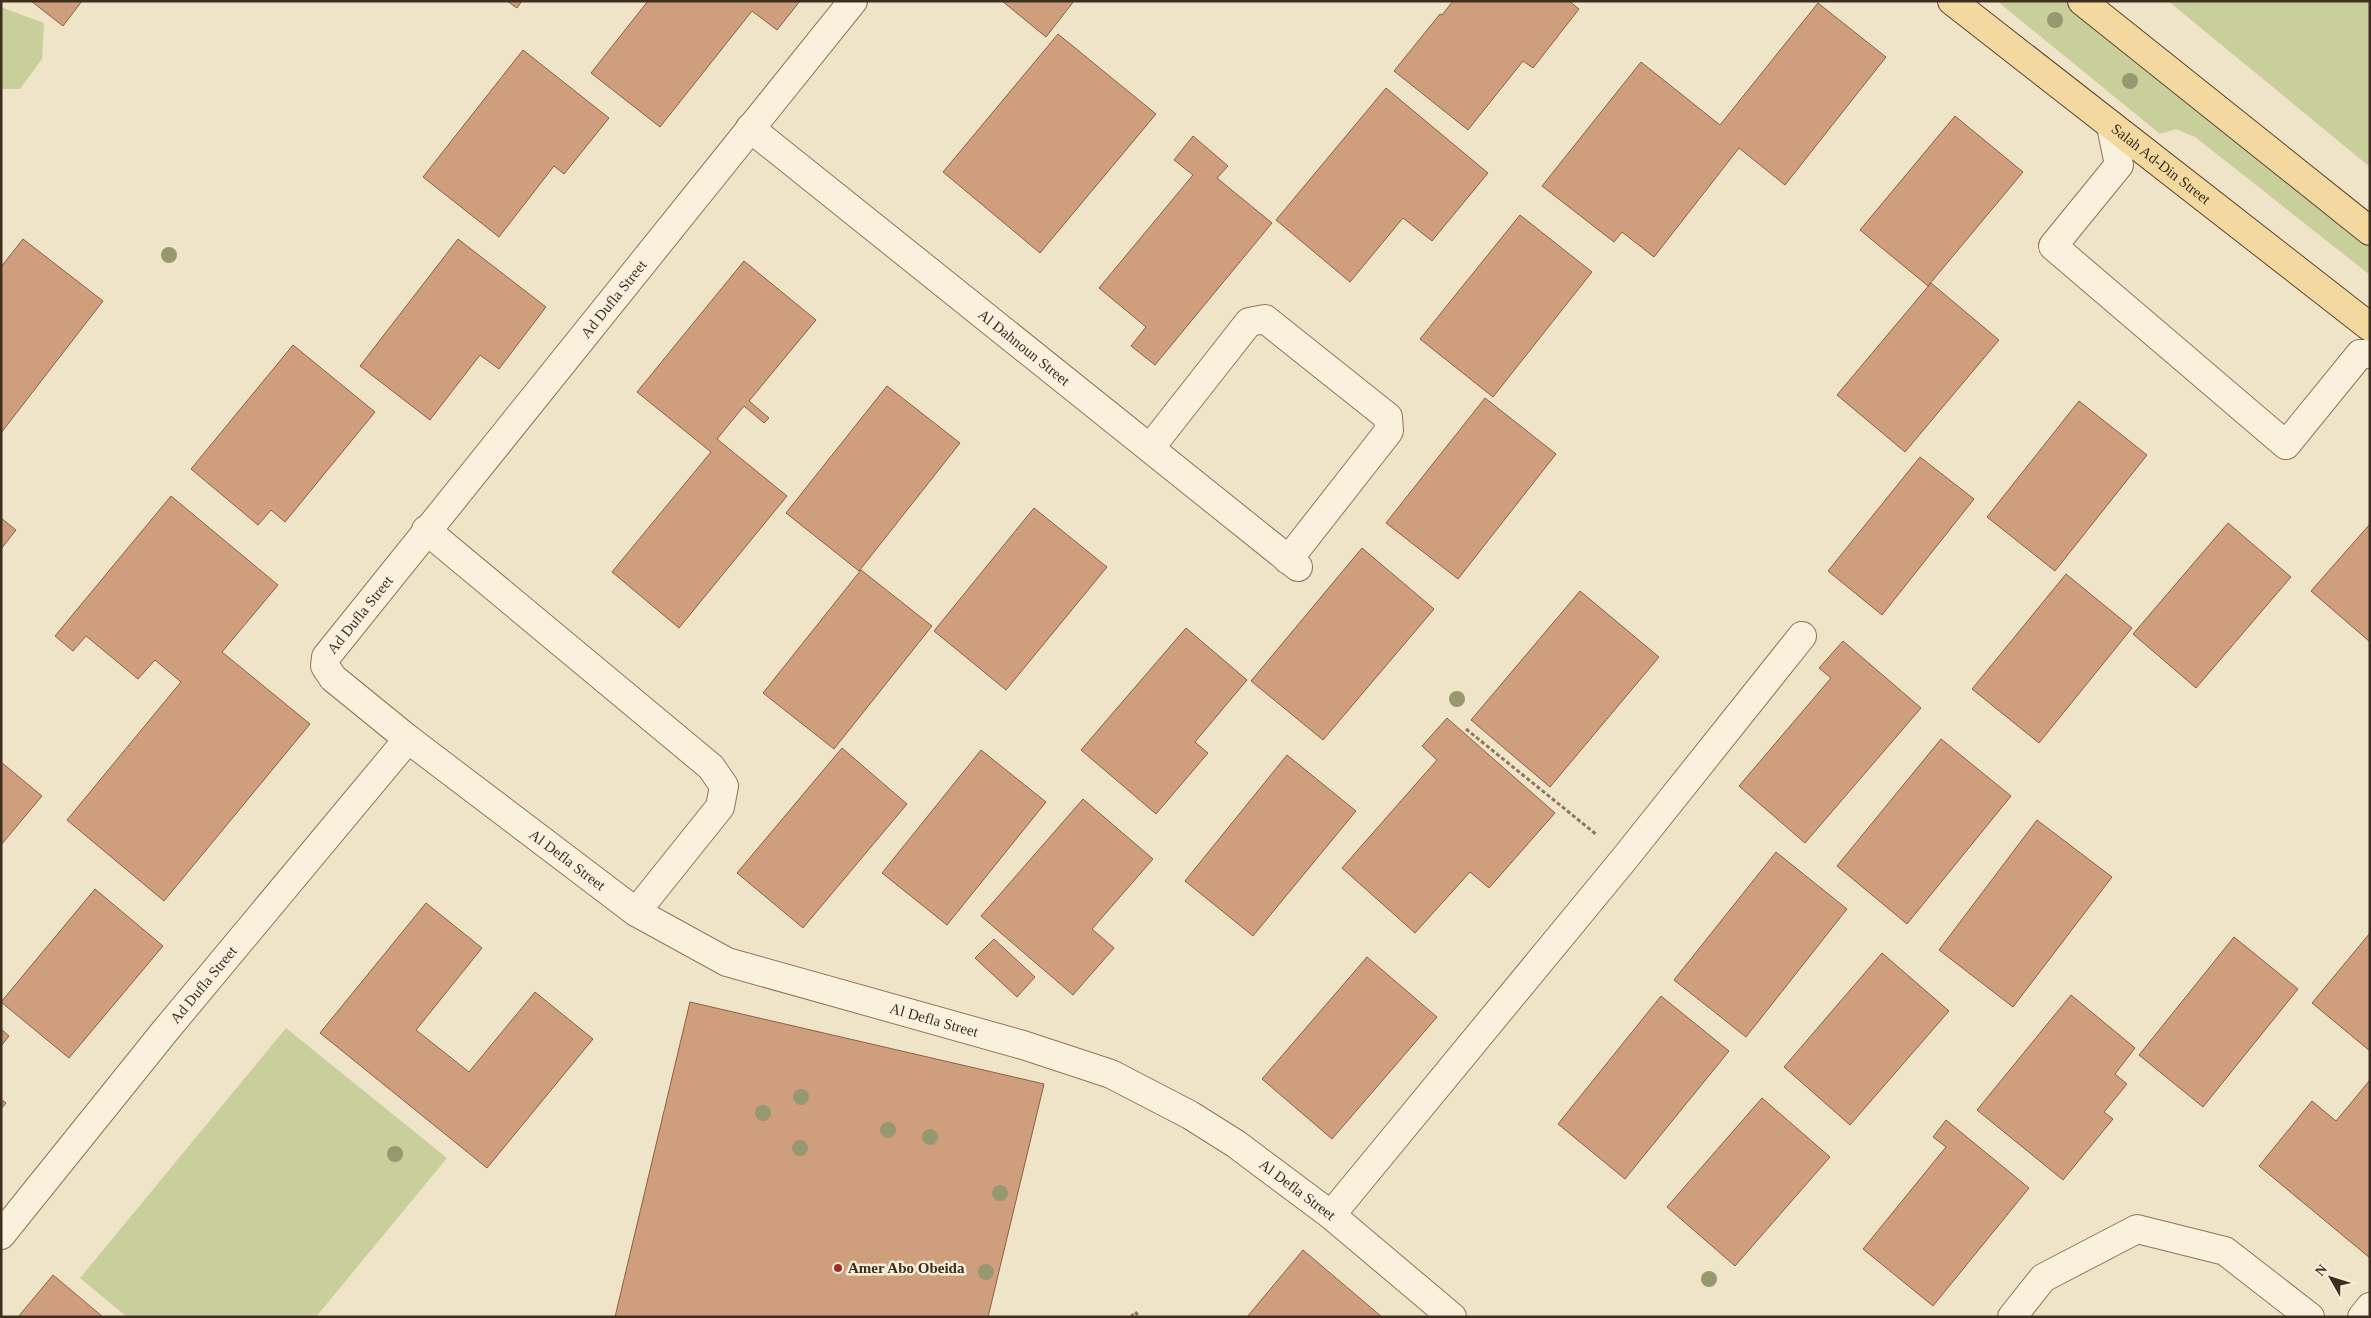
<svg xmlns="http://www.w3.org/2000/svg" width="2371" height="1318" viewBox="0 0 2371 1318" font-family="Georgia,serif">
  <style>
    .green { fill: #c9cf9b }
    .building { fill: #cf9f7d; stroke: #8d5f41 }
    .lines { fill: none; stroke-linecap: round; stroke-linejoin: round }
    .minor-casing { stroke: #8d765c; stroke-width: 30 }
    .major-casing { stroke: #5b4430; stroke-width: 30 }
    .path { stroke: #8d765c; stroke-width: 3; stroke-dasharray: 4 2.5; stroke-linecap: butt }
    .minor { stroke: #faf1dc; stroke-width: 28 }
    .major { stroke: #f3d9a0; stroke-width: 28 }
    .tree { fill: #96986f }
    .poi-dot { fill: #9e2a2b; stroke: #f7eed8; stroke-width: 2 }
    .labels { text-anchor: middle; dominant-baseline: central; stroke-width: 5; stroke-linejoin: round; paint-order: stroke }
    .street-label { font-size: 15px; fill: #3d2e20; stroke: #f7eed8 }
    .poi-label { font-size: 15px; font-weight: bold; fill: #3d2e20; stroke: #f7eed8; text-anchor: start }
  </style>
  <rect width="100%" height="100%" fill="#f0e4c8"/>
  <g class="green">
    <path d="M1997,1h68l305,243v31l-175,-138 -19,-8 -16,5z"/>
    <path d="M2168,1h202v166z"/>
    <path d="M1,7l43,16 -2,36 -22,30h-19z"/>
    <path d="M286,1028l161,130 -131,159h-189l-47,-39z"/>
  </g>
  <g class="building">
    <path d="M31,1h51l-19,25z"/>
    <path d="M507,1h15l-5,7z"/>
    <path d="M648,1h152l-23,29 -25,-19 -92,116 -69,-54z"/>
    <path d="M1002,1h72l-28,36z"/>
    <path d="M1453,1h116l10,8 -46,59 -10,-7 -55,69 -74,-59 46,-57 2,1z"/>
    <path d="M1818,3l68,54 -101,128 -46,-37 -85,109 -32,-25 -8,10 -72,-56 99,-124 79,63z"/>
    <path d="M1058,34l98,80 -116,139 -97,-81z"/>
    <path d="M523,50l86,68 -45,56 -10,-8 -55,71 -76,-60z"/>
    <path d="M1386,88l102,85 -56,68 -29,-23 -53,64 -74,-62z"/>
    <path d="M1955,116l68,56 -95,114 -68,-56z"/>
    <path d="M1193,136l35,30 -11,12 55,45 -117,142 -24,-19 15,-19 -47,-39 94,-113 -19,-15z"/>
    <path d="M1520,215l72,57 -99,125 -73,-58z"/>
    <path d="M23,239l80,62 -102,132v-166z"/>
    <path d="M458,239l88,68 -47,62 -19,-14 -50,65 -70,-54z"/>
    <path d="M744,261l72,59 -67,81 20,17 -5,5 -20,-17 -27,33 70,57 -108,132 -67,-56 99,-120 -74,-60z"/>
    <path d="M1931,283l68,57 -94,112 -68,-57z"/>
    <path d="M293,345l82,67 -90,110 -14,-12 -13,15 -67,-56z"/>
    <path d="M887,386l73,57 -101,128 -73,-58z"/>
    <path d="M1485,398l71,56 -98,125 -72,-56z"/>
    <path d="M2079,401l68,54 -92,116 -68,-54z"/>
    <path d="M1920,457l54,42 -92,116 -54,-44z"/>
    <path d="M171,496l107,89 -56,67 88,72 -146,177 -97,-81 114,-138 -26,-22 -17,19 -52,-43 -13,15 -18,-15z"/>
    <path d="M1034,508l73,59 -101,123 -72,-59z"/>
    <path d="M1,518l15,12 -15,19z"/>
    <path d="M2228,523l63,54 -95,111 -63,-54z"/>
    <path d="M2370,524v118l-59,-51z"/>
    <path d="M1362,548l72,61 -111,131 -72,-59z"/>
    <path d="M861,570l71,56 -98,123 -71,-56z"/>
    <path d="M2066,574l66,54 -93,115 -67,-54z"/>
    <path d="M1580,591l79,66 -109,130 -79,-67z"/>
    <path d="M1186,628l61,52 -52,62 13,11 -52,61 -75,-64z"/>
    <path d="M1843,641l78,67 -116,135 -66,-57 92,-108 -12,-10z"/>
    <path d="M1447,718l108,95 -66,75 -19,-16 -55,61 -73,-65 95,-108 -15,-14z"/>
    <path d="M1941,739l70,57 -104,128 -70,-58z"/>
    <path d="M842,748l65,56 -104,124 -66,-55z"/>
    <path d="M981,750l65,52 -99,123 -65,-52z"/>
    <path d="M1287,755l69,56 -103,125 -68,-55z"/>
    <path d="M1,762l41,34 -41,49z"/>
    <path d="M1083,799l70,60 -61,70 22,19 -41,47 -92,-79z"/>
    <path d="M2037,820l75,57 -99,130 -74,-57z"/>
    <path d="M1776,852l71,57 -101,128 -72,-57z"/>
    <path d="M95,889l68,57 -94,112 -68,-56z"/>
    <path d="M426,903l56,45 -66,82 53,42 66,-80 58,47 -106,129 -167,-135z"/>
    <path d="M2370,933v118l-58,-48z"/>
    <path d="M2234,937l64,52 -95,118 -64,-52z"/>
    <path d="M994,939l41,38 -18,20 -42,-39z"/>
    <path d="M1882,953l67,58 -99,114 -66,-58z"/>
    <path d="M1367,957l70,60 -105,122 -70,-60z"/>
    <path d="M2071,995l64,53 -20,26 12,10 -23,28 9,7 -50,61 -86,-70z"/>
    <path d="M1661,996l68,55 -104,128 -67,-55z"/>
    <path d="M690,1002l354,82 -56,233h-373z"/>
    <path d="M1,1029l8,7 -8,10z"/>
    <path d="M2370,1080v178l-111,-92 53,-65 24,20z"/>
    <path d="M1762,1098l68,59 -95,109 -68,-59z"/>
    <path d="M1,1099l5,4 -5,6z"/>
    <path d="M1946,1120l83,68 -96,118 -70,-57 83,-102 -13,-10z"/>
    <path d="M1303,1250l79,67h-135z"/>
    <path d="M53,1275l50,42h-85z"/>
  </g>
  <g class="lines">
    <g class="minor-casing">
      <g id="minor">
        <path d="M2111,126l8,39 -66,81 233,199 74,-91h10"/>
        <path id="s1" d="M750,128l548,439"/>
        <path d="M1150,448l99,-126 16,-3 123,98 1,14 -101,129"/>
        <path d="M426,530l285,237 13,19 -4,21 -84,105"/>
        <path id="s2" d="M408,739l228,173 91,50 296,83 88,29 79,41 46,29 95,71 121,102"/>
        <path d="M1331,1215l294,-357 177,-222"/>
        <path id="s3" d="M1,1235l164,-204 243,-292 -75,-61 -8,-12 1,-9 527,-656"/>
        <path d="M2012,1317l31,-39 94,-49 88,22 85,66"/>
        <path d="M2362,1317l8,-10"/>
      </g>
    </g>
    <g class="major-casing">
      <g id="major">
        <path id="s4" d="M1952,1l418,326"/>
        <path d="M2082,1l288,230"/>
      </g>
    </g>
    <g class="path">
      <path d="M1466,729l131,106"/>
      <path d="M1131,1317l4,-5 5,5"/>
    </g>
    <use href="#minor" class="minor"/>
    <use href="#major" class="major"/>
  </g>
  <g class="tree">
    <circle cx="2055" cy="20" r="8"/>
    <circle cx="2130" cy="81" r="8"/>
    <circle cx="169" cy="255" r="8"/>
    <circle cx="1457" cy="699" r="8"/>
    <circle cx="801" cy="1097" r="8"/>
    <circle cx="763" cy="1113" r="8"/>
    <circle cx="888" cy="1130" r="8"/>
    <circle cx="930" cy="1137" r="8"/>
    <circle cx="800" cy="1148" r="8"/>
    <circle cx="395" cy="1154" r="8"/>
    <circle cx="1000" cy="1193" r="8"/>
    <circle cx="986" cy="1272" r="8"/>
    <circle cx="1709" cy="1279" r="8"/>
  </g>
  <circle class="poi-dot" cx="838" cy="1268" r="5"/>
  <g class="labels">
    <g class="street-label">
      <text stroke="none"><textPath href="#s4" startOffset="265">Salah Ad-Din Street</textPath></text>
      <text stroke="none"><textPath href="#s3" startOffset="1221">Ad Dufla Street</textPath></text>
      <text stroke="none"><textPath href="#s1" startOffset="351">Al Dahnoun Street</textPath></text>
      <text stroke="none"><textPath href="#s3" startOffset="816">Ad Dufla Street</textPath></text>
      <text stroke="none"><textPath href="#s2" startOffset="200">Al Defla Street</textPath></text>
      <text stroke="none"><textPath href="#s3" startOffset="322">Ad Dufla Street</textPath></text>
      <text stroke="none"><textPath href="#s2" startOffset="605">Al Defla Street</textPath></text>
      <text stroke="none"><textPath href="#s2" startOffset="1010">Al Defla Street</textPath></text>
    </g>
    <g class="poi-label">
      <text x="848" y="1268">Amer Abo Obeida</text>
    </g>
  </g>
  <rect width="2371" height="1318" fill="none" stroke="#3d2e20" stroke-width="5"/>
  <g transform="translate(2331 1278) rotate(309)" stroke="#f7eed8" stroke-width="4" paint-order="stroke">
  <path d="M0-4L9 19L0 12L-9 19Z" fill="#3d2e20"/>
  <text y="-8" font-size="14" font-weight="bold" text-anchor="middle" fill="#3d2e20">N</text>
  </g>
</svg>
